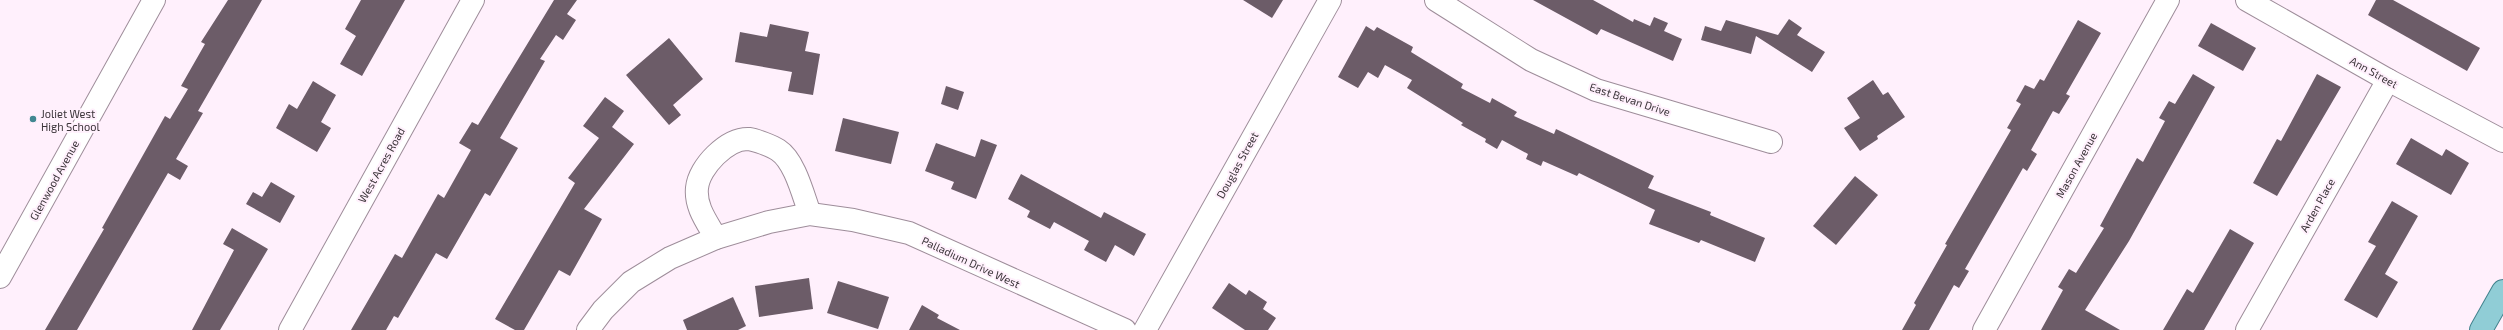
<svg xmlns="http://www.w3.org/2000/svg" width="2503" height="330" viewBox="0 0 2503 330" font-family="'Exo 2',sans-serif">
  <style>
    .building { fill: #6c5c68 }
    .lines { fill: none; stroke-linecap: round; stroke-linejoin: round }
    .minor-casing { stroke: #9e8d9a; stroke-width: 24 }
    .major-casing { stroke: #42828d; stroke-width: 24 }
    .minor { stroke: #fff; stroke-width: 22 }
    .major { stroke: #90cdd6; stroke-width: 22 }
    .poi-dot { fill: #418791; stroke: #fff0fc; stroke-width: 1.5 }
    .labels { text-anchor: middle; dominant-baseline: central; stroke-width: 4; stroke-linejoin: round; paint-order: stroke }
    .street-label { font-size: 11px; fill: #3c353a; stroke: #fff0fc }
    .poi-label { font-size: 11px; fill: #3c353a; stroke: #fff0fc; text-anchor: start }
  </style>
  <rect width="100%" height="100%" fill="#fff0fc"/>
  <g class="building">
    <path d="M228,0h34l-64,111 5,2 -27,46 12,7 -8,14 -12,-7 -91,157h-32l59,-101 -2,-1 63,-112 5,3 18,-30 -7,-3 24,-42 -4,-2z"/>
    <path d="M361,0h44l-43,76 -22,-12 16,-28 -11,-7z"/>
    <path d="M554,0h23l-10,14 9,6 -13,20 -7,-5 -16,24 5,2 -45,77 18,10 -28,48 -5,-3 -38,66 -11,-6 -38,65 -4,-2 -8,14h-35l44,-76 7,4 36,-64 6,4 27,-48 -12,-7 13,-21 6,3z"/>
    <path d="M1243,0h40l-11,18z"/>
    <path d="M1533,0h60l40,22 1,-3 16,7 4,-9 14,6 -4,8 18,8 -9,22 -72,-32 -4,6z"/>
    <path d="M2376,0h17l87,48 -13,23 -99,-56z"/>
    <path d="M1789,19l13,9 -5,7 28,17 -13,20 -56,-36 -5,18 -50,-14 4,-14 16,5 5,-11 52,15z"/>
    <path d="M2078,20l23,13 -35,61 4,2 -11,18 -6,-3 -22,39 6,4 -10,17 -4,-3 -58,101 4,2 -10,17 -5,-3 -25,45h-27l14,-25 -2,-2 33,-58 -2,-1 66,-114 -4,-2 14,-24 -5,-3 9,-16 9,4 6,-10 4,2z"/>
    <path d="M2211,23l45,25 -13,23 -45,-25z"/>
    <path d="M770,24l39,8 -4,19 15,3 -7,41 -25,-4 4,-19 -57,-10 5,-30 27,5z"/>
    <path d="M1366,26l8,5 3,-4 36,20 -2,5 52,32 -2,4 29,15 2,-5 25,14 -3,4 40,18 2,-5 98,47 -6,12 63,24 -1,3 55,23 -10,24 -54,-22 -2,3 -50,-19 6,-14 -76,-37 -2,3 -34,-15 -2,5 -15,-7 2,-5 -26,-14 -5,9 -12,-7 1,-3 -25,-14 2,-2 -56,-35 5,-8 -27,-15 -7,13 -10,-6 -10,16 -20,-11z"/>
    <path d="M669,38l34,41 -30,26 8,10 -12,10 -43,-50z"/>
    <path d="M2193,74l22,13 -86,154 -44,69 35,20h-79l22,-40 -5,-3 11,-18 7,4 28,-45 -4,-2 37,-68 6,4 22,-41 -6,-3 10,-17 6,3z"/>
    <path d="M2317,74l24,13 -64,109 -24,-13 24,-44 4,2z"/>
    <path d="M1873,80l10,15 5,-3 17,25 -28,19 1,3 -18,12 -16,-23 16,-10 -13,-20z"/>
    <path d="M313,81l23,14 -15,27 10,6 -14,24 -41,-24 13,-24 8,5z"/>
    <path d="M946,86l18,6 -6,18 -17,-6z"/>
    <path d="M605,97l19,14 -12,16 22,17 -50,65 18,10 -32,57 -11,-6 -35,60h-9l-20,-11 80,-136 -7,-5 31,-40 -16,-12z"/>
    <path d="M843,118l56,14 -8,32 -56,-13z"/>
    <path d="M2411,138l31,18 4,-7 23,14 -18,32 -55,-31z"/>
    <path d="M981,139l16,6 -21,54 -25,-10 3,-7 -29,-11 11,-28 39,14z"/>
    <path d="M1021,174l80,44 3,-6 42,22 -12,22 -19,-11 -9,17 -22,-12 5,-9 -35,-19 -4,7 -23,-12 3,-6 -22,-12z"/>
    <path d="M1855,176l23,19 -42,50 -23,-19z"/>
    <path d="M271,182l24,14 -15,27 -34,-19 7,-12 9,5z"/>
    <path d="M2392,201l26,15 -33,58 13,8 -21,36 -33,-18 32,-54 -8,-4z"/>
    <path d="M232,228l36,21 -48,81h-28l42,-80 -11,-6z"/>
    <path d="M2230,229l24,14 -50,87h-41l24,-41 6,4z"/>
    <path d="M809,278l4,31 -54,8 -4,-31z"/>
    <path d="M838,281l51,16 -11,32 -51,-16z"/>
    <path d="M1229,283l17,12 3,-5 18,12 -4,7 13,9 -8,12h-23l-33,-22z"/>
    <path d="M733,297l13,29 -8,4h-51l-4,-10z"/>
    <path d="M922,305l17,10 -2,3 23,12h-51z"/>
  </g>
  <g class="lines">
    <g class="minor-casing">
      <g id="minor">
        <path d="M1436,0l95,60 65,30 175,52"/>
        <path d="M2247,0l141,80 115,61"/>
        <path d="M716,238c-9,-16 -21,-31 -19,-50 2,-21 30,-50 52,-49 7,1 23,7 29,11 17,11 25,45 32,64"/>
        <path d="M0,277l154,-277"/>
        <path d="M290,330l183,-330"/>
        <path d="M588,330l15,-20 28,-28 39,-24 46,-20 53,-16 41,-8 43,6 56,13 216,97"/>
        <path d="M1145,330l185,-330"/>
        <path d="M1984,330l184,-330"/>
        <path d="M2247,330l141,-250"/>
      </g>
    </g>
    <g class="major-casing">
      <path id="major" d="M2481,330l22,-39"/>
    </g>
    <use href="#minor" class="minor"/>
    <use href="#major" class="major"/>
  </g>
  <circle class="poi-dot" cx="33" cy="119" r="4"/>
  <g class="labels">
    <g class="street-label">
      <text transform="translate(2374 72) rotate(29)">Ann Street</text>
      <text transform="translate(1630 99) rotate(18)">East Bevan Drive</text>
      <text transform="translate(381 165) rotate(-61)">West Acres Road</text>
      <text transform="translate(1237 165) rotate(-61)">Douglas Street</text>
      <text transform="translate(2076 165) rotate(-61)">Mason Avenue</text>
      <text transform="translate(54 180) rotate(-61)">Glenwood Avenue</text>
      <text transform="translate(2317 205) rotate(-61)">Arden Place</text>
      <text transform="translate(971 262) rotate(25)">Palladium Drive West</text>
    </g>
    <g class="poi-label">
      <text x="41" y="113">Joliet West<tspan x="41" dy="13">High School</tspan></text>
    </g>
  </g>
</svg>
